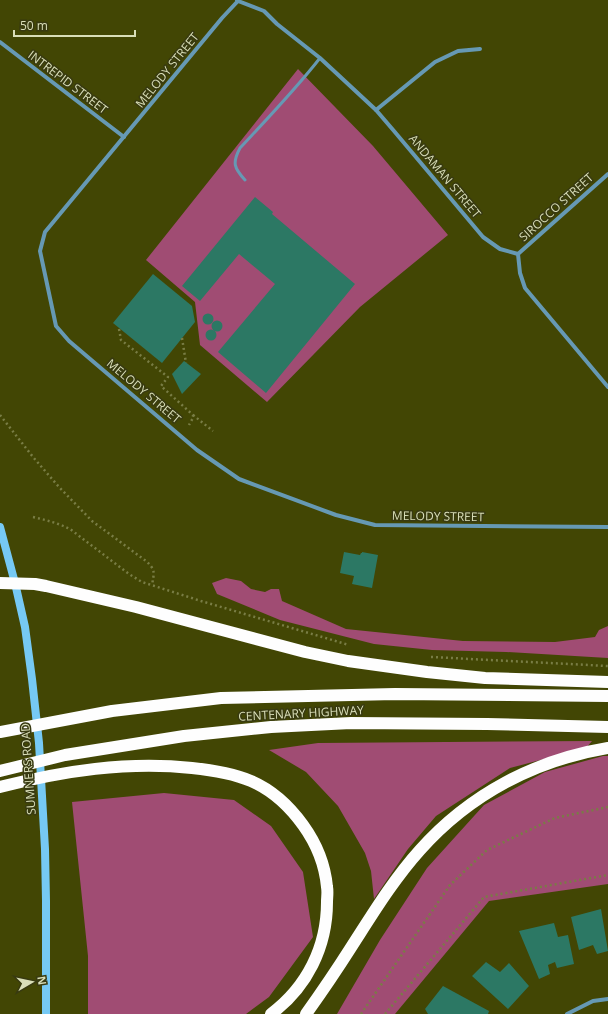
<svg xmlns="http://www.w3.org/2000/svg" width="608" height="1014" viewBox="0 0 608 1014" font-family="'Open Sans',sans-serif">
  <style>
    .green { fill: #a04c73 }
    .building { fill: #2c7864 }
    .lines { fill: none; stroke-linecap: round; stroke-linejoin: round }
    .path { stroke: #797d45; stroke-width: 2.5; stroke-dasharray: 2 3; stroke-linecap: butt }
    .service { stroke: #6699b4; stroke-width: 3 }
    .minor { stroke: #6699b4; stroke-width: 4 }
    .secondary { stroke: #76c9f4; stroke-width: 8 }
    .motorway { stroke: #fefefe; stroke-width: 12 }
    .labels { text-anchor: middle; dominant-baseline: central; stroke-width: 3; stroke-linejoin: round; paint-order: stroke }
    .street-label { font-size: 12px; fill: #d9deb8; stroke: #383a11 }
  </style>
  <rect width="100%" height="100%" fill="#424604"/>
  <g class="green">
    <path d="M298,69l75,77 75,89 -88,72 -93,95 -67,-57 -5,-43 -49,-42z"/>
    <path d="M226,578l15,3 10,8 14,3 6,-3h8l3,12 64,28 117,12 92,1 40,-5 4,-7 9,-4v32l-102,-6 -74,-2 -58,-6 -94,-24 -63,-26 -5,-11z"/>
    <path d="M592,741l-6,7 -76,20 -74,48 -28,33 -34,50 -3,-28 -6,-18 -27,-47 -32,-34 -37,-22 49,-7z"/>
    <path d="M603,756h5v128l-119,17 -94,113h-58l43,-74 47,-72 57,-63 61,-33z"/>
    <path d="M164,793l70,7 37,26 32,46 10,65 -44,60 -23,17h-158v-58l-16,-154z"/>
  </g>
  <g class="building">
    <path d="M255,197l18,15 -1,2 83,70 -89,109 -48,-41 57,-68 -36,-30 -39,47 -18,-15z"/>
    <path d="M153,274l39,32 3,16 -33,41 -49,-40z"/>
    <circle cx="208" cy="319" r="5.5"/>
    <circle cx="217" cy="326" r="5.5"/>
    <circle cx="211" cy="335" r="5.5"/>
    <path d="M184,361l17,13 -19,20 -10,-20z"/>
    <path d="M344,552l16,3 1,-2h1v-1l16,3 -6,33 -20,-4 2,-8 -14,-3z"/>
    <path d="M601,909l7,42 -11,3 -4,-9 -14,5 -8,-33z"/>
    <path d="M554,923l4,14 10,-2 6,29 -17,4 -2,-6 -7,3 2,9 -11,5 -20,-48z"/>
    <path d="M486,962l14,10 9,-9 20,23 -21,23 -36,-33z"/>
    <path d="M443,986l46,25 -1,3h-60l-3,-5z"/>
  </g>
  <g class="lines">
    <g class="path">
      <path d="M119,329l2,11 47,37 -7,9 32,29v3l-4,7"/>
      <path d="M182,338l4,25"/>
      <path d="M0,415l33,42 26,30 33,34 54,40c10,9 8,12 6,24"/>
      <path d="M193,415l20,16"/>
      <path d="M33,517c13,3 25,6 37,12l59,45 13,8 59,19 148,44"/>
      <path d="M431,657l177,9"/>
      <path d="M361,1014l89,-129 37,-35 68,-32 53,-11"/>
      <path d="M385,1014l99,-117 124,-22"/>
    </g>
    <path class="service" d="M245,180c-11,-12 -13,-17 -5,-32 27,-29 55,-58 80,-90"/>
    <g class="minor">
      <path d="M237,0l1,1 26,10 13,13 43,34 56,52 18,21 89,106 17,12 18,5 2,19 5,15 83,99"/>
      <path d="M238,1l-16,17 -177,214 -5,19 16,75 13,15 128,109 42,29 97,36 39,10 233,2"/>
      <path d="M0,42l124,95"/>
      <path d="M376,110l59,-48 23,-11 22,-2"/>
      <path d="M518,254l90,-80"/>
      <path d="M567,1014l26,-13 15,-2"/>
    </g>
    <path class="secondary" d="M0,527l15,56 10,44 7,52 7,64 6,106 1,52v113"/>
    <g class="motorway">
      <path d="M0,583l35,1 11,2 90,21 169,45 43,9 79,11 58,6 123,4"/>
      <path d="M0,732l112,-21 109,-13 174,-4 213,2"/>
      <path d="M0,771l65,-16 119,-19 87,-9 80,-4 136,1 121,3"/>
      <path d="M0,787c63,-16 127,-26 192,-19 20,2 40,5 59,13 21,9 39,26 52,44 13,18 22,40 24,62 1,5 0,10 0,15 0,45 -20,85 -56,112"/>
      <path d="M306,1014c15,-21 30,-43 44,-65 22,-34 43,-69 70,-99 50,-56 115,-90 188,-102"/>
    </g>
  </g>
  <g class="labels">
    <g class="street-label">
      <text transform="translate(167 70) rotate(-51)">MELODY STREET</text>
      <text transform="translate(68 82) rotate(37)">INTREPID STREET</text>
      <text transform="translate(445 176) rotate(50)">ANDAMAN STREET</text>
      <text transform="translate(556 207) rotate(-42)">SIROCCO STREET</text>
      <text transform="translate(144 391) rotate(40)">MELODY STREET</text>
      <text transform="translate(438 516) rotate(1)">MELODY STREET</text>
      <text transform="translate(301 713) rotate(-3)">CENTENARY HIGHWAY</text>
      <text transform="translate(28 769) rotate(-94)">SUMNERS ROAD</text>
    </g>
  </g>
  <g transform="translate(32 982) rotate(81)" stroke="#383a11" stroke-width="3" paint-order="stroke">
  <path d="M0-3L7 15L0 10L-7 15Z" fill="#d9deb8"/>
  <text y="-6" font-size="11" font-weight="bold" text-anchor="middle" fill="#d9deb8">N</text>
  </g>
  <path d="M14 30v6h121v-6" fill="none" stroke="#d9deb8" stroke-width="2"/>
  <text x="20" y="30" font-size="12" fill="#d9deb8" stroke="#383a11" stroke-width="3" paint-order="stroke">50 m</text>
</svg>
